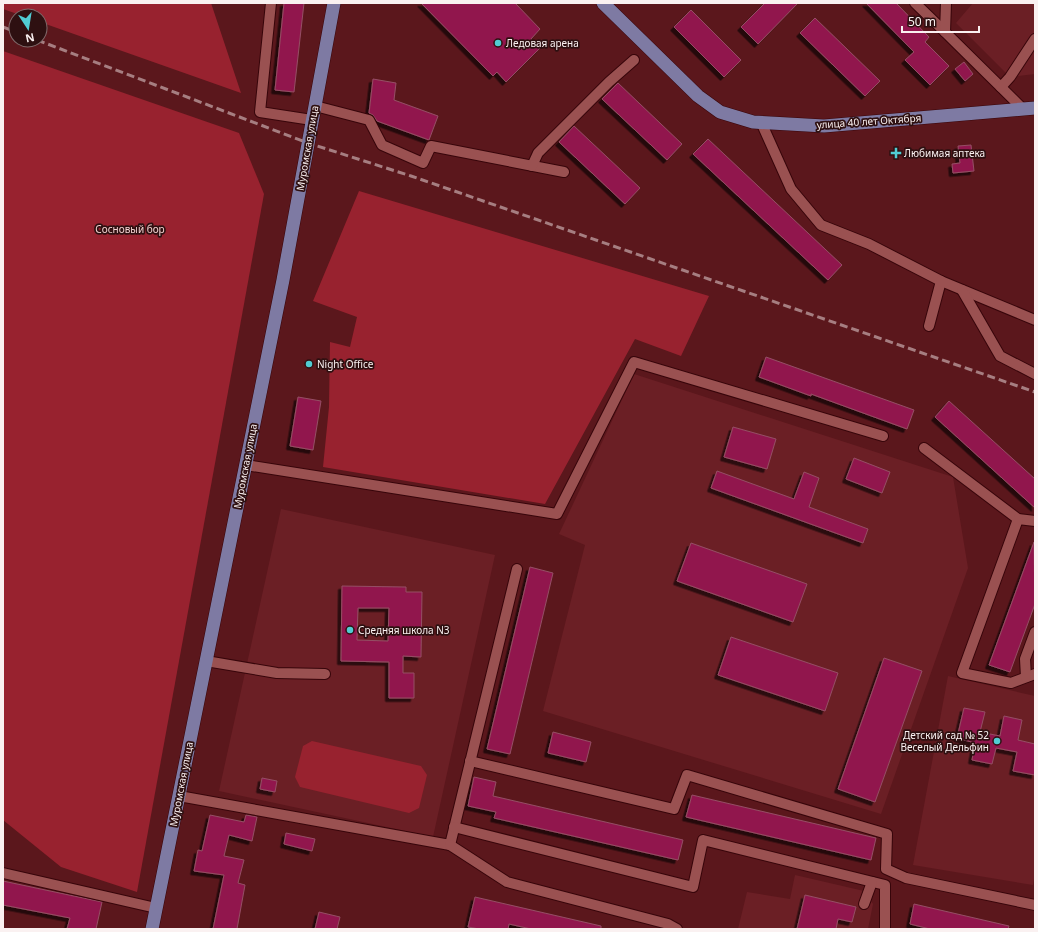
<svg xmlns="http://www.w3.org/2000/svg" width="1038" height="932" viewBox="0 0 1038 932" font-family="'Noto Sans',sans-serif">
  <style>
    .built { fill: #6b1f25 }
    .green { fill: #98222f }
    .building { fill: #91194d; stroke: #954e65; fill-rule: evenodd; filter: url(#shadow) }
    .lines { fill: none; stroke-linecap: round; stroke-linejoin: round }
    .minor-casing { stroke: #37050a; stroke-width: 12 }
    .major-casing { stroke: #37050a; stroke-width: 14 }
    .minor { stroke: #9a5151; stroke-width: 10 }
    .major { stroke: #7e7aa3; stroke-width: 13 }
    .rail { stroke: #a67e81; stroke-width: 3; stroke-dasharray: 8 4; stroke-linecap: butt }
    .poi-dot { fill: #51ccd3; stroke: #2e1011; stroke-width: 1.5 }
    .labels { text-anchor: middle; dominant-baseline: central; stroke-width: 3.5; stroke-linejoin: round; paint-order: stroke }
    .poi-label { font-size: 10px; fill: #faf1f1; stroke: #2e1011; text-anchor: start }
    .street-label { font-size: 10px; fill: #faf1f1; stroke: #2e1011 }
    .park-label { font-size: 10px; fill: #f4d2d1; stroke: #2e1011 }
  </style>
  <defs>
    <filter id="shadow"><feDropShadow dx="-3.5" dy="3.5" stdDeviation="0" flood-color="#0009"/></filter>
  </defs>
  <rect width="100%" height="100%" fill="#5b171c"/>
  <g class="built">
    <path d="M973,3h62v71l-25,3 -54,-54z"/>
    <path d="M634,374l319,103 15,91 -87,246 -338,-103 42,-166 -26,-11z"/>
    <path d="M281,509l214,46 -62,282 -214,-46z"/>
    <path d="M948,676l87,20v177l-2,12 -120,-20z"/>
    <path d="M795,875l69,16 9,13 -5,25h-130l9,-37 43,7z"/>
  </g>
  <g class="green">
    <path d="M3,3h208l30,90 -201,-71v-6h-17l-20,-7z"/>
    <path d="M3,51l236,82 25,61 -127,698 -76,-25 -58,-47z"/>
    <path d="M359,191l350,105 -28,60 -46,-17 -90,165 -222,-37 6,-60 1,-65 20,5 7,-30 -44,-16z"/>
    <path d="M312,741l109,25 6,9 -8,33 -10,5 -109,-26 -5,-10 8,-31z"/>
  </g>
  <g class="building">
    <path d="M284,3h20l-10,89 -19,-2z"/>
    <path d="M421,3h94l25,26 -9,10 9,9 -34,34 -9,-10 -4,4z"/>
    <path d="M765,3h33l-40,41 -17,-17z"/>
    <path d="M866,3h30l33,34 -4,5 24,24 -19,19 -25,-25 9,-8z"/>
    <path d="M691,10l50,50 -17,17 -50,-50z"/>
    <path d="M815,18l65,63 -15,15 -65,-63z"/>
    <path d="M964,62l9,12 -8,7 -10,-12z"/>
    <path d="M373,79l23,4 -2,17 44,16 -9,24 -52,-19 -4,-6 -4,-2z"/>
    <path d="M618,83l64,61 -15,16 -65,-61z"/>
    <path d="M574,126l66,62 -15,16 -66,-62z"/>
    <path d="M708,139l134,126 -14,15 -135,-126z"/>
    <path d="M971,145l3,26 -21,2 -1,-9 8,-1 -2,-17z"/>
    <path d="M766,357l148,53 -7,19 -96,-35v2l-52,-19z"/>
    <path d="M298,397l23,4 -8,49 -23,-4z"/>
    <path d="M949,401l86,78v29l-100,-91z"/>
    <path d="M733,427l43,12 -9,30 -43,-12z"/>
    <path d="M854,458l36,14 -8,21 -36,-14z"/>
    <path d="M717,471l77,28 10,-27 15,6 -10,29 59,22 -5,14 -152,-55z"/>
    <path d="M1034,542l1,62 -25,68 -21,-7z"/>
    <path d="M691,543l116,41 -14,38 -116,-41z"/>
    <path d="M530,567l23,6 -43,181 -23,-5z"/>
    <path d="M342,586l64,1v5h16l-1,65 -18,-1v17h11v25h-25v-36l-48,-1zM358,608h31l-1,33 -31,-1z"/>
    <path d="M731,637l107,36 -13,38 -107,-36z"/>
    <path d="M884,658l38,13 -47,131 -37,-13z"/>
    <path d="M964,708l21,4 -5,20 20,4 4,-20 18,4 -4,20 17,4v31l-22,-4 4,-19 -21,-4 -4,16 -20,-4 3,-17 -18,-5z"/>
    <path d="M553,732l38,10 -5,20 -38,-9z"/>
    <path d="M474,777l22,5 -3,14 190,44 -5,20 -184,-42 2,-6 -28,-6z"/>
    <path d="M262,778l15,3 -2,11 -15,-3z"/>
    <path d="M692,795l184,43 -5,22 -185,-43z"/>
    <path d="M210,815l34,7 2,-7 11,2 -5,24 -23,-6 -5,21 20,4 -6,23 7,2 -8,44h-24l11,-54 -30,-4 4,-21 4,1z"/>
    <path d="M286,833l29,6 -3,12 -28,-7z"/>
    <path d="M3,881l99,21 -6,27h-29l3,-11 -67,-13z"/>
    <path d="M805,895l51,12 -4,15 -14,-3 -2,10h-39z"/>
    <path d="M475,897l126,29v3h-70l-22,-5 -1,5h-29l-11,-2z"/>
    <path d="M914,904l95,22 -1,3h-78l-20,-5z"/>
    <path d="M319,912l21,5 -3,12h-22z"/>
  </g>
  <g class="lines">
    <g class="minor-casing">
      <g id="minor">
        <path d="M271,3l-11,109 52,8"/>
        <path d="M915,3l30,29"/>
        <path d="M946,3l-1,29 78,77"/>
        <path d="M1001,87l9,-10 25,-38"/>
        <path d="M315,106l54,14 13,25 41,18 8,-17 133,26"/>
        <path d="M761,122l30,67 30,36 48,19 72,37 -12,45"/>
        <path d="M532,166l6,-13 71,-71 25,-22"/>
        <path d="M941,281l94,39"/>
        <path d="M962,290l38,66 35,18"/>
        <path d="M924,448l94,71 17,2"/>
        <path d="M246,465l311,49 77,-152 249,74"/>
        <path d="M1018,519l-56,154 49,10 24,-9"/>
        <path d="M206,661l71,12 48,1"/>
        <path d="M1026,677l-1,-18 10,-27"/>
        <path d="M470,761l204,48 13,-34 200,59 -1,35 20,9 129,27"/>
        <path d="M179,796l271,49 67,-276"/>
        <path d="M454,827l239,60 10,-47 182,45v44"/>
        <path d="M450,845l57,37 161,42 9,5"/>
        <path d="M3,873l153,35"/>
        <path d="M864,904l8,-22"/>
      </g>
    </g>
    <g class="major-casing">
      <g id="major">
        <path d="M603,3l95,93 22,16 33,10 71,4 211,-18"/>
        <path d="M152,929l131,-649 51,-277"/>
      </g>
    </g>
    <use href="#minor" class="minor"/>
    <use href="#major" class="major"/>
    <g class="rail">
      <path d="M3,27l13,5"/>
      <path d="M37,40l271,103 103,33 624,216"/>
    </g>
  </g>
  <g class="poi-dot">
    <circle cx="498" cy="43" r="4"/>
    <path d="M894 147h4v4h4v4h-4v4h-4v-4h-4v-4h4z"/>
    <circle cx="309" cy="364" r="4"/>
    <circle cx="350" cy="630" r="4"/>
    <circle cx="997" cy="741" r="4"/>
  </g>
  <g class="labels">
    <g class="poi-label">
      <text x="506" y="43">Ледовая арена</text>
      <text x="904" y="153">Любимая аптека</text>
      <text x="317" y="364">Night Office</text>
      <text x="358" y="630">Средняя школа N3</text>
      <text x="989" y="735" text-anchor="end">Детский сад № 52<tspan x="989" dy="12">Веселый Дельфин</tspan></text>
    </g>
    <g class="street-label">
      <text transform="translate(869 121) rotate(-4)">улица 40 лет Октября</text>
      <text transform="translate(307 148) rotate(-80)">Муромская улица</text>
      <text transform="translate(245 466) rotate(-79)">Муромская улица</text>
      <text transform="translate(181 784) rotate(-79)">Муромская улица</text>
    </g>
    <g class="park-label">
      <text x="130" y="229">Сосновый бор</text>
    </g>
  </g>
  <rect width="1038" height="932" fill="none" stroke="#faf1f1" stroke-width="8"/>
  <g transform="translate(28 28) rotate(168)"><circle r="19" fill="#2e1011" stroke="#806a6b"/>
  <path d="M0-3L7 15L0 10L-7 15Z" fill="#51ccd3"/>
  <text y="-6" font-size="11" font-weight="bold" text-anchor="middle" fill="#faf1f1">N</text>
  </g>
  <path d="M902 26v6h77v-6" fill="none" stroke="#faf1f1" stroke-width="2"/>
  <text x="908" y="26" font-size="12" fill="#faf1f1" stroke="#2e1011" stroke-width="3" paint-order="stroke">50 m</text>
</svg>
